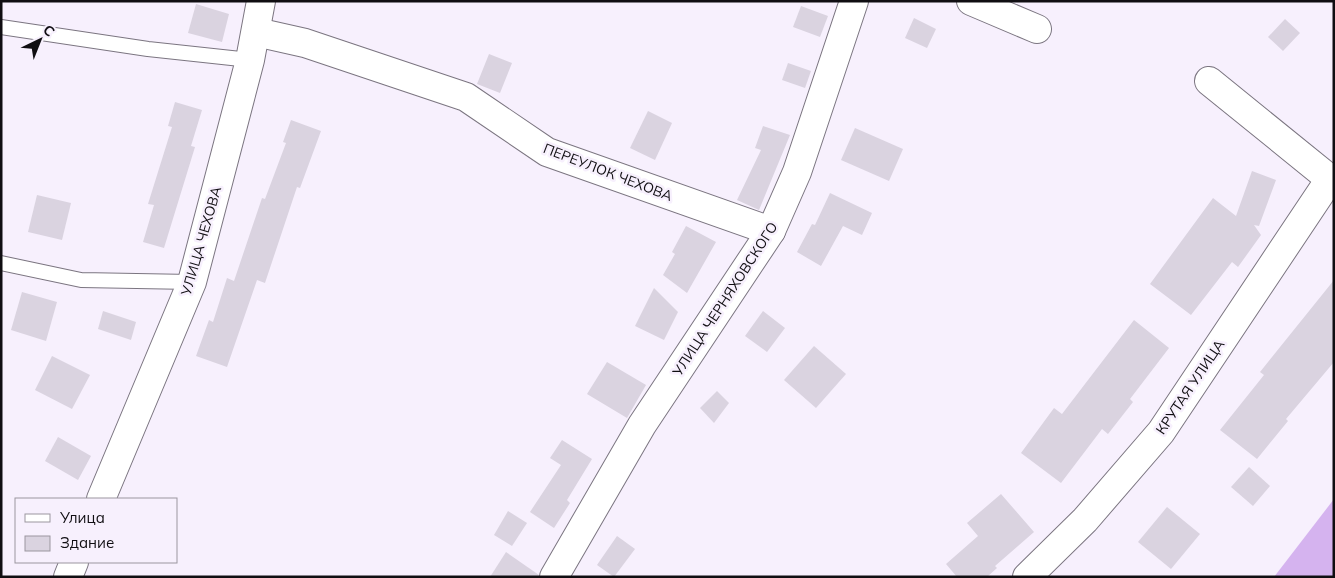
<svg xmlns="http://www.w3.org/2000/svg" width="1335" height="578" viewBox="0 0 1335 578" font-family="Mulish,sans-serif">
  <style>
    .green { fill: #d5b3ef }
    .building { fill: #dad3e0 }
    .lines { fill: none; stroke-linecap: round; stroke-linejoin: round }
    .lane-casing { stroke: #7b7580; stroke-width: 16 }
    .street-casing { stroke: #7b7580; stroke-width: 30 }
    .lane { stroke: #fff; stroke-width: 14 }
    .street { stroke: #fff; stroke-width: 28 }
    .labels { text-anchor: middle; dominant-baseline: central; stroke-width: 5; stroke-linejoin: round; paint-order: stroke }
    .street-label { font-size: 14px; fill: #100e12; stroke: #f7f0fd }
  </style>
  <rect width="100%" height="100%" fill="#f7f0fd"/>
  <path class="green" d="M1334,499v78h-60z"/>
  <g class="building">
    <path d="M196,4l33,10 -7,28 -34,-9z"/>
    <path d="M801,6l27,10 -8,21 -27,-10z"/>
    <path d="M914,18l22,11 -9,19 -22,-10z"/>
    <path d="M1285,19l15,14 -17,18 -15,-14z"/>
    <path d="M489,54l23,9 -12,30 -23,-9z"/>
    <path d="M788,63l23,8 -6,17 -23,-8z"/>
    <path d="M175,102l27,8 -11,36 4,1 -31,101 -21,-6 11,-37 -6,-1 24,-77 -4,-1z"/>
    <path d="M648,111l24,12 -17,37 -25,-12z"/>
    <path d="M291,120l30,11 -21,57 -3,-1 -32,96 -8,-3 -30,87 -31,-11 13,-36 4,2 14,-44 7,3 28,-83 3,1 21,-56 -3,-1z"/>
    <path d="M763,126l27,9 -31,75 -22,-10 24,-50 -6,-2z"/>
    <path d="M855,128l48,21 -14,32 -48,-21z"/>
    <path d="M1252,171l24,9 -17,46 -5,-1 7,10 -23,32 -6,-5 -41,53 -41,-31 63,-86 23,18z"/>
    <path d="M830,193l42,20 -10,22 -19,-9 -22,40 -24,-14 15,-28 3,1z"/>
    <path d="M37,195l34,8 -9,37 -34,-8z"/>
    <path d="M686,226l30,16 -29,51 -24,-18 12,-21 -3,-2z"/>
    <path d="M1334,280v82l-48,57 2,2 -31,38 -37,-29 44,-55 -4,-3z"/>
    <path d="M654,288l24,24 -14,28 -29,-14z"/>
    <path d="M22,292l35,10 -11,39 -35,-11z"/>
    <path d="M103,311l33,11 -5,18 -33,-11z"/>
    <path d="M763,311l22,17 -18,24 -22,-16z"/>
    <path d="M1134,320l35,28 -39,51 3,3 -25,32 -6,-5 -41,54 -40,-30 33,-45 8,6z"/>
    <path d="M814,346l32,28 -30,34 -32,-28z"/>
    <path d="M52,356l38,19 -18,34 -37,-19z"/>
    <path d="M607,362l39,23 -19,33 -40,-24z"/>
    <path d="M717,391l12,12 -15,20 -14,-15z"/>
    <path d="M58,437l33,19 -13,24 -33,-19z"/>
    <path d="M562,440l30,19 -25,41 3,3 -16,25 -24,-16 31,-47 -11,-7z"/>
    <path d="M1249,467l21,19 -17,20 -22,-19z"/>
    <path d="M1001,494l33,38 -39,34 2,2 -10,9h-30l-11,-13 32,-28 -11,-13z"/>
    <path d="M1167,507l33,27 -29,35 -33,-27z"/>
    <path d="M508,511l19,12 -15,23 -18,-11z"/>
    <path d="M617,536l18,13 -21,28 -17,-12z"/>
    <path d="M506,552l33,23 -1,2h-48z"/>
  </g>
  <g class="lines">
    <g class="lane-casing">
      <g id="lane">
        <path d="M1,27l147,22 102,11"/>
        <path d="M1,263l80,17 111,2"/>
      </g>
    </g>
    <g class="street-casing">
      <g id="street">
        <path d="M971,1l66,28"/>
        <path d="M256,32l49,11 161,54 81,55 224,79"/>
        <path d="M1209,81l121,98h4"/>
        <path d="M101,499l91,-217 58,-222 11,-59"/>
        <path d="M68,577l6,-15"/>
        <path d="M554,577l88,-152 129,-194 26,-59 57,-171"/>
        <path d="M1027,577l58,-57 76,-88 169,-253"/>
      </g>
    </g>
    <use href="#lane" class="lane"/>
    <use href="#street" class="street"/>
  </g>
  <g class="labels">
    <g class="street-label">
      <text transform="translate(608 172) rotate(21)">ПЕРЕУЛОК ЧЕХОВА</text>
      <text transform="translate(201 241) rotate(-74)">УЛИЦА ЧЕХОВА</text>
      <text transform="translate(725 299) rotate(-57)">УЛИЦА ЧЕРНЯХОВСКОГО</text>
      <text transform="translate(1190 387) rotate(-56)">КРУТАЯ УЛИЦА</text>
    </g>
  </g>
  <rect width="1335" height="578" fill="none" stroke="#100e12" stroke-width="5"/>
  <rect x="15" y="498" width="162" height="65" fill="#f7f0fd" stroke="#9b969f"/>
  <rect x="25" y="514" width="25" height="8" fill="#ffffff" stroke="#9b969f"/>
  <text x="60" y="523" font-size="15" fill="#100e12">Улица</text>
  <rect x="25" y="536" width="25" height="15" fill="#dad3e0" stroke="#9b969f"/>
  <text x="60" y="548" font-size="15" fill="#100e12">Здание</text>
  <g transform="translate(40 40) rotate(43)" stroke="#f7f0fd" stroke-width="4" paint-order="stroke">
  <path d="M0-4L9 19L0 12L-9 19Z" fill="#100e12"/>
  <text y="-8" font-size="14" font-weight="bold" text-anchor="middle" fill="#100e12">С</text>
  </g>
</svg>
